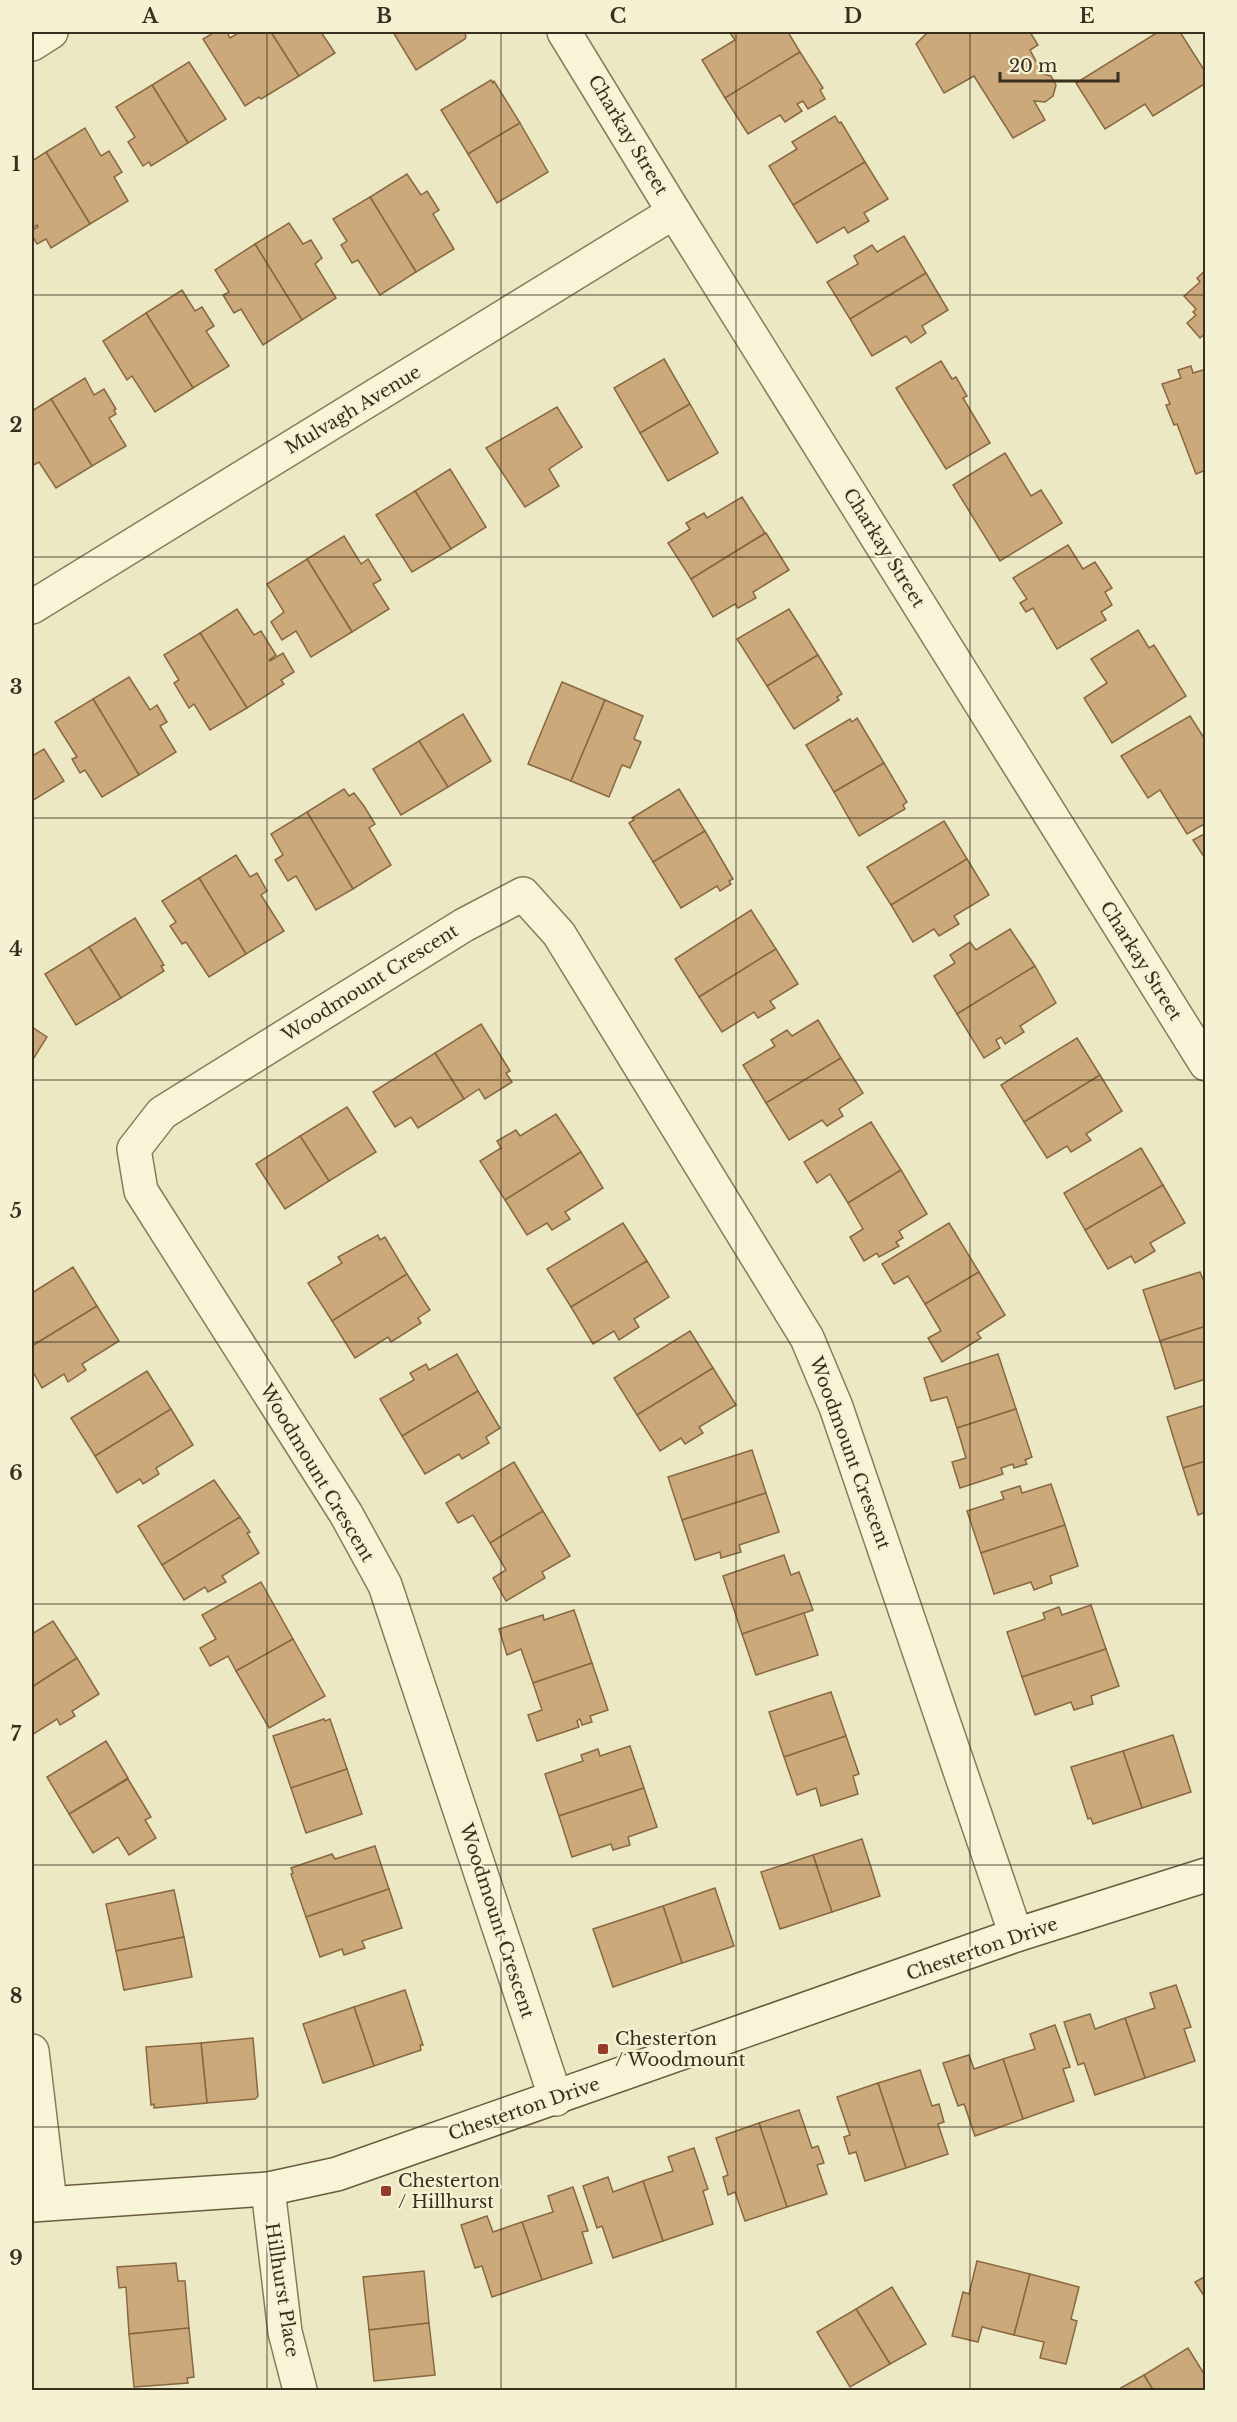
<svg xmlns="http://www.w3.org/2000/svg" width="1237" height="2422" viewBox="0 0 1237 2422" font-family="'Libre Baskerville',serif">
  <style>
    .building { fill: #cba97a; stroke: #876841; stroke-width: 1.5 }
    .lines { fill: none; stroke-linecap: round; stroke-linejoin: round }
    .street-casing { stroke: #887a5b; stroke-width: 36 }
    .secondary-casing { stroke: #6a5b3e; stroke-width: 36 }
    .street { stroke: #f8f4d7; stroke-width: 33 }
    .secondary { stroke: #f8f4d7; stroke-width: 33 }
    .grid { fill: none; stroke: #382f1e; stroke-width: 1.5; stroke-opacity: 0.55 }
    .poi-dot { fill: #963c2b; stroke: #f5f1d3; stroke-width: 2 }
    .labels { text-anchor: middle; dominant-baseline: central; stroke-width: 4.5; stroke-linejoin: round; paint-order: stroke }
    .street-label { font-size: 18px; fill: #382f1e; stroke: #f5f1d3 }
    .poi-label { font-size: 18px; fill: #382f1e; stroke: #f5f1d3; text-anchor: start }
    .neatline { fill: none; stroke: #382f1e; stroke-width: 2 }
    .grid-label { font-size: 20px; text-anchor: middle; font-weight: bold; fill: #382f1e }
  </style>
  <rect width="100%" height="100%" fill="#ede8c4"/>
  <g class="building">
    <path d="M215,32h12l3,6 10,-6h31l28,44 -38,23 -2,-2 -14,9 -42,-67z"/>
    <path d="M271,32h50l14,21 -36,23z"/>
    <path d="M393,32h71l2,4 -1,3 -49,31z"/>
    <path d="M733,32h55l12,20 -75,46 -23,-38 33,-20 -5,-7z"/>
    <path d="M928,32h102l8,13 -8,5 13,24 8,2 5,9 -3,11 -8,6 -11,-1 11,19 -32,18 -39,-62 -30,17 -28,-49z"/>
    <path d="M1158,32h22l26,41v10l-53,33 -8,-12 -40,25 -29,-46z"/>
    <path d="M800,52l23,36 -3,2 5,9 -17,10 -5,-8 -6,3 5,7 -17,11 -5,-7 -32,19 -23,-36z"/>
    <path d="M189,62l37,57 -38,24 -36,-58z"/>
    <path d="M491,80l2,3 1,-2 26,42 -52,31 -27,-44z"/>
    <path d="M152,85l36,58 -37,23 -2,-4 -6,4 -15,-24 7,-5 -19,-30z"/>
    <path d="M835,116l4,7 2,-1 24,40 -72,43 -24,-39 28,-17 -5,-7z"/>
    <path d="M520,123l28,49 -51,31 -29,-49z"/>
    <path d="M85,128l16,28 8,-5 13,21 -8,5 14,24 -38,23 -44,-72z"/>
    <path d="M46,152l44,72 -39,24 -5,-9 -9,5 -5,-9v-5l6,-3 -1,-2 -5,3v-67z"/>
    <path d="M865,162l23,37 -24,14 5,8 -21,12 -4,-6 -27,16 -24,-38z"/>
    <path d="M407,174l14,21 6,-4 12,19 -6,4 21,35 -38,23 -46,-75z"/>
    <path d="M370,197l46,75 -36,23 -22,-35 -6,3 -11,-18 6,-4 -14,-22z"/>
    <path d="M289,223l14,21 8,-4 11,18 -7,6 21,34 -34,22 -47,-76z"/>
    <path d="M904,236l22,37 -76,46 -23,-37 31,-18 -4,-8 18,-11 5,7z"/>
    <path d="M255,244l47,76 -39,25 -22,-36 -7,4 -11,-18 6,-3 -14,-22z"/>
    <path d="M1206,270v63l-6,5 -13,-15 9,-8 -3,-3 3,-3 -12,-13 16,-14 -3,-4z"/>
    <path d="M926,273l22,37 -26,16 4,7 -15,10 -5,-7 -34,20 -22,-37z"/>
    <path d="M182,290l13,21 7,-4 12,19 -8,5 23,35 -36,22 -47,-75z"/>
    <path d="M146,313l47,75 -38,24 -23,-36 -5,4 -24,-39z"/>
    <path d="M664,359l26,45 -50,29 -26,-45z"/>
    <path d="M941,361l11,18 4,-2 11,19 -4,2 27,45 -44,26 -50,-81z"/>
    <path d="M1191,366l2,7 13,-4v101l-10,4 -19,-50 -3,1 -8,-20 4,-1 -8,-20 19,-6 -3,-8z"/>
    <path d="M85,378l9,17 10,-6 12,20 -2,1 2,4 -7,4 17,28 -34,20 -41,-67z"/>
    <path d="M51,399l41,67 -36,22 -17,-26 -7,4v-55z"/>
    <path d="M690,404l28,49 -50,28 -28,-48z"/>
    <path d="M557,407l25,40 -33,22 10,17 -34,21 -39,-59z"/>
    <path d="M1005,453l26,43 10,-6 21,33 -62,38 -47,-76z"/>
    <path d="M450,469l36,58 -35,22 -36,-58z"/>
    <path d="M415,491l36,58 -39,23 -36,-57z"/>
    <path d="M742,497l23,36 -74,46 -23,-36 22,-14 -4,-6 18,-10 3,5z"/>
    <path d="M766,533l23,37 -36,22 3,6 -18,10 -3,-4 -22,13 -22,-38z"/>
    <path d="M344,536l17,28 7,-5 13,21 -8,4 16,25 -37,23 -45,-73z"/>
    <path d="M1068,545l15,24 12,-7 17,26 -7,4 7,13 -11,7 5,8 -49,29 -24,-41 -7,4 -6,-9 7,-4 -14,-21z"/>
    <path d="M307,559l45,73 -41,25 -15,-26 -14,9 -11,-18 13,-10 -17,-28z"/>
    <path d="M237,609l17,26 7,-4 15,24 -7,5 1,1 13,-8 11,19 -13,8 3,4 -37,24 -47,-75z"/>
    <path d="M789,609l29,46 -51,31 -30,-47z"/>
    <path d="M1138,630l11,18 5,-3 32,51 -74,47 -28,-45 23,-15 -16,-24z"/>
    <path d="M200,633l47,75 -37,22 -16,-26 -5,4 -15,-25 5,-3 -15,-25z"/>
    <path d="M818,655l24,39 -5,3 2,3 -45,29 -27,-43z"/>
    <path d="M129,677l21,33 7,-5 10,17 -7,4 16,26 -37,23 -46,-76z"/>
    <path d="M562,682l43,18 -34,81 -43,-17z"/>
    <path d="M93,699l46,76 -37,22 -17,-27 -5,3 -8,-14 5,-2 -22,-35z"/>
    <path d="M605,700l38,16 -9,23 7,3 -11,26 -8,-3 -13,32 -38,-16z"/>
    <path d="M463,714l28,47 -43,26 -29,-46z"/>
    <path d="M1190,716l16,25v82l-19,11 -27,-44 -12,8 -27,-42z"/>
    <path d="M857,718l27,45 -50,29 -28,-47 44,-26 2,3z"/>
    <path d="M419,741l29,46 -47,28 -28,-46z"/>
    <path d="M44,749l20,32 -32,20v-45z"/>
    <path d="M884,763l23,39 -4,3 2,4 -46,27 -25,-44z"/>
    <path d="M344,789l5,7 5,-3 10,13 11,18 -6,4 22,37 -38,24 -46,-77z"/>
    <path d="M679,789l26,42 -52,31 -24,-39 5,-3 -2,-2z"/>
    <path d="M307,812l46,77 -37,21 -20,-34 -8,5 -13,-21 8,-5 -12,-21z"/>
    <path d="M944,821l23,38 -76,46 -24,-38z"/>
    <path d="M705,831l28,48 -4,2 2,3 -11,7 -3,-5 -36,22 -28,-46z"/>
    <path d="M1206,833v27l-13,-20z"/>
    <path d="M236,855l14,22 7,-4 10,18 -6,4 23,36 -38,23 -47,-76z"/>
    <path d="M967,859l22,36 -35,21 5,8 -20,12 -5,-7 -21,13 -22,-37z"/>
    <path d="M199,878l47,76 -37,23 -23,-35 -4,2 -12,-18 6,-4 -14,-21z"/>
    <path d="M751,910l25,39 -77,48 -24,-38z"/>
    <path d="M135,918l29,47 -3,1 3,5 -43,27 -32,-51z"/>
    <path d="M1010,929l25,37 -78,48 -23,-38 21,-13 -5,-8 20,-13 6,8z"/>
    <path d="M89,947l32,51 -45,27 -31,-51z"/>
    <path d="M776,949l22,35 -28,17 5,7 -17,10 -4,-6 -32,20 -23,-35z"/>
    <path d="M1035,966l21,37 -36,23 4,6 -19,12 -4,-7 -5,3 4,8 -16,10 -27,-44z"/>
    <path d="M818,1020l23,38 -75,45 -23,-38 32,-19 -4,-6 16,-10 5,6z"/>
    <path d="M481,1024l29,47 -4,2 6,9 -27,17 -6,-10 -15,10 -29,-46z"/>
    <path d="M32,1027l15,10 -15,24z"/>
    <path d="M1077,1038l23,37 -76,47 -23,-37z"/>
    <path d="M435,1053l29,46 -46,29 -7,-11 -16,10 -22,-35z"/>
    <path d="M841,1058l22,35 -24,16 4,7 -16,10 -5,-6 -33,20 -23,-37z"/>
    <path d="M1100,1075l22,36 -36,23 5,6 -20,12 -4,-6 -20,12 -23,-36z"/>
    <path d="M347,1107l29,45 -47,29 -29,-45z"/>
    <path d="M556,1114l25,38 -76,48 -25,-39 21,-13 -4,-7 19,-11 4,6z"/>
    <path d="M871,1122l30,48 -53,33 -18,-29 -13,9 -13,-21z"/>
    <path d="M300,1136l29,45 -44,28 -29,-45z"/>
    <path d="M1141,1148l22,37 -78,45 -21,-37z"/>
    <path d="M581,1152l22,36 -38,24 5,7 -18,11 -5,-7 -20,12 -22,-35z"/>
    <path d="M901,1170l26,44 -28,17 4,7 -7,4 3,4 -20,11 -2,-4 -13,8 -14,-24 13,-8 -15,-26z"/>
    <path d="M1163,1185l22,38 -35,20 5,8 -20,12 -4,-7 -23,13 -23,-39z"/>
    <path d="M623,1223l24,38 -76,46 -24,-38z"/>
    <path d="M949,1223l30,49 -54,32 -17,-28 -14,8 -12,-20z"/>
    <path d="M378,1235l2,5 5,-3 22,37 -75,47 -24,-38 34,-20 -4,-6z"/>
    <path d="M647,1261l22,36 -35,22 5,8 -20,13 -5,-9 -21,13 -22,-37z"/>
    <path d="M73,1267l24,39 -65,40v-53z"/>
    <path d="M979,1272l26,43 -28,18 4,5 -39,24 -14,-24 13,-7 -16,-27z"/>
    <path d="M1200,1272l6,15v39l-46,15 -17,-51z"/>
    <path d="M407,1274l23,36 -12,8 3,5 -30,19 -3,-5 -33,21 -23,-37z"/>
    <path d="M97,1306l22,35 -37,23 4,6 -18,12 -4,-8 -22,14 -10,-18v-24z"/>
    <path d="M1206,1326v53l-31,10 -15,-48z"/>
    <path d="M690,1331l23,37 -76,47 -23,-37z"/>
    <path d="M457,1354l21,37 -76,45 -22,-37 34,-19 -4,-7 16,-9 3,6z"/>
    <path d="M998,1354l18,55 -59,19 -10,-31 -16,4 -7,-23z"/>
    <path d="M713,1368l23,37 -37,22 4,6 -18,11 -4,-6 -21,13 -23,-36z"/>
    <path d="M147,1371l24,38 -76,47 -24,-38z"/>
    <path d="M478,1391l22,37 -14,9 3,6 -27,16 -3,-5 -34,20 -23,-38z"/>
    <path d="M1206,1405v56l-23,7 -16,-51z"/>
    <path d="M171,1409l22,36 -37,23 3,6 -16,10 -3,-5 -23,14 -22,-37z"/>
    <path d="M1016,1409l16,48 -7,3 2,4 -13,4 -1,-4 -12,4 2,6 -43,14 -8,-26 14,-4 -9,-30z"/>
    <path d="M752,1450l14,43 -84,27 -14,-43z"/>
    <path d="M1206,1461v51l-8,3 -15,-47z"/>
    <path d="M514,1462l29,49 -53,32 -17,-28 -15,8 -12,-20z"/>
    <path d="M214,1480l26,37 -78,48 -24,-39z"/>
    <path d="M1051,1484l14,41 -84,28 -14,-42 37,-12 -3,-7 19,-6 2,7z"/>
    <path d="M766,1493l13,39 -40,13 2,7 -20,6 -1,-6 -25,8 -13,-40z"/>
    <path d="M543,1511l27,45 -28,16 3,6 -39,23 -13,-23 13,-8 -16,-27z"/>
    <path d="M240,1517l10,15 -3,1 12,20 -37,23 4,6 -18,10 -3,-5 -21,13 -22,-35z"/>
    <path d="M1065,1525l13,41 -28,10 2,7 -18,7 -3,-8 -37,12 -13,-41z"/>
    <path d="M784,1555l7,20 8,-3 14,38 -71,24 -19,-58z"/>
    <path d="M261,1582l32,57 -57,32 -8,-15 -18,10 -10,-18 16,-9 -14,-24z"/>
    <path d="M1091,1605l15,44 -84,28 -15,-45 38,-13 -2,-6 16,-6 3,8z"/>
    <path d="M574,1610l18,53 -59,20 -12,-34 -14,6 -8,-26 44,-14 1,5z"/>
    <path d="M804,1613l14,42 -62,20 -14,-41z"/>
    <path d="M53,1621l24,37 -45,29v-53z"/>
    <path d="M293,1639l32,57 -56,32 -33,-57z"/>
    <path d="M1106,1649l13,37 -28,10 2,8 -19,6 -3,-8 -36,13 -13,-38z"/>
    <path d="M77,1658l22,36 -27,17 3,5 -15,9 -3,-6 -25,16v-48z"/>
    <path d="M592,1663l16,47 -18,6 2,6 -10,3 -2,-6 -3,2 2,6 -42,14 -9,-26 14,-5 -9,-27z"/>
    <path d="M831,1692l15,44 -62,21 -15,-45z"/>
    <path d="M324,1719l1,2 5,-2 17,50 -56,19 -18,-52z"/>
    <path d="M1173,1735l18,57 -49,16 -19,-57z"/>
    <path d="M846,1736l13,38 -6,2 5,18 -37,12 -5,-18 -19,7 -13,-38z"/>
    <path d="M106,1741l22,37 -59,36 -22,-37z"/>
    <path d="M630,1746l14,42 -85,28 -14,-42 38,-13 -2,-6 17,-6 2,7z"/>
    <path d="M1123,1751l19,57 -49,16 -2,-6 -3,1 -17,-52z"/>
    <path d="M347,1769l15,45 -56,19 -15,-45z"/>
    <path d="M128,1779l23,38 -6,3 11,18 -27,17 -11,-18 -25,16 -24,-39z"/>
    <path d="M644,1788l13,39 -29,10 2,8 -17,5 -2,-6 -39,13 -13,-41z"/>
    <path d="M862,1839l18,57 -48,16 -19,-57z"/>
    <path d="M375,1846l14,43 -83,28 -15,-43 2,-1 -2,-5 41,-14 3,5z"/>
    <path d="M813,1855l19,57 -52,17 -19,-57z"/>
    <path d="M715,1888l19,58 -52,17 -19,-57z"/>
    <path d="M389,1889l13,39 -40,13 3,7 -21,7 -2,-6 -22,8 -14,-40z"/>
    <path d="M174,1890l10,47 -68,14 -10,-47z"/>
    <path d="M663,1906l19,57 -69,24 -20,-58z"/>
    <path d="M184,1937l8,40 -68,13 -8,-39z"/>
    <path d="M1176,1985l15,42 -7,2 11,32 -50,17 -20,-60 30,-10 -5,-15z"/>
    <path d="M405,1990l18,55h-3l1,5 -47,16 -20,-59z"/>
    <path d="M354,2007l20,59 -51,17 -20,-59z"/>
    <path d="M1090,2014l5,15 30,-11 20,60 -50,17 -11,-32 -6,2 -14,-43z"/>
    <path d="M1055,2025l15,42 -7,2 11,32 -51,18 -20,-60 32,-10 -5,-15z"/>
    <path d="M253,2038l5,58 -3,3 -48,4 -6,-60z"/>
    <path d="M201,2043l6,60 -53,5v-4l-3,1 -5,-58z"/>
    <path d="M969,2055l5,14 29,-10 20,60 -48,17 -11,-32 -6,2 -15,-43z"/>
    <path d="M920,2070l12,36 7,-2 5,18 -6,2 10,30 -42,14 -28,-85z"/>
    <path d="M878,2083l28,85 -41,13 -9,-29 -7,2 -5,-17 6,-2 -13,-38z"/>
    <path d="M799,2110l13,38 6,-2 6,17 -7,2 10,29 -40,13 -28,-84z"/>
    <path d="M759,2123l28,84 -42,14 -10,-29 -7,3 -5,-18 5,-2 -12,-37z"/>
    <path d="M694,2148l14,41 -5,2 10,33 -50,17 -20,-60 30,-10 -5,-14z"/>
    <path d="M608,2177l5,15 30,-11 20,60 -50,17 -11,-32 -5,2 -14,-42z"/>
    <path d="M573,2187l15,44 -6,1 10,31 -50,17 -20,-58 31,-10 -5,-16z"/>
    <path d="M487,2216l6,16 29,-10 20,58 -50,17 -10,-31 -7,2 -14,-43z"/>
    <path d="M977,2261l53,13 -16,61 -32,-8 -4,15 -26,-6 11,-44 6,2z"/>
    <path d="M176,2263l2,18h7l4,47 -60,6 -3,-47 -7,1 -2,-21z"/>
    <path d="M424,2271l5,52 -60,7 -6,-53z"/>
    <path d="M1030,2274l49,13 -8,32 6,2 -11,43 -26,-6 4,-16 -30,-7z"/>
    <path d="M1206,2276v23l-11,-17z"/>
    <path d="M892,2287l34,57 -36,20 -34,-55z"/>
    <path d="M856,2309l34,55 -40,23 -33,-55z"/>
    <path d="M429,2323l6,52 -61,6 -5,-51z"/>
    <path d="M189,2328l5,49 -7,1 1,5 -54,4 -5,-53z"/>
    <path d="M1188,2348l18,29v13h-53l-9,-15z"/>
    <path d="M1144,2375l9,15h-36z"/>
  </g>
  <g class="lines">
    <g class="street-casing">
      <g id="street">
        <path d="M564,32l110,180 532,852"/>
        <path d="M32,44l19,-12"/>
        <path d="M32,607l642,-395"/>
        <path d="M32,2051l18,152"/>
        <path d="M556,2099l-171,-514 -39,-71 -205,-323 -7,-42 28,-36 302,-188 59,-31 36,40 248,404 29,69 180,528"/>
        <path d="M268,2189l17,143 15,58"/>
      </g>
    </g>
    <g class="secondary-casing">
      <path id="secondary" d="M32,2205l236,-16 69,-15 679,-239 190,-60"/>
    </g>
    <use href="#street" class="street"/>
    <use href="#secondary" class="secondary"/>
  </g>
  <path class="grid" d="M267,32v2358M501,32v2358M736,32v2358M970,32v2358M32,295h1174M32,557h1174M32,818h1174M32,1080h1174M32,1342h1174M32,1604h1174M32,1865h1174M32,2127h1174"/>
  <g class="poi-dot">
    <rect x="597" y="2043" width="12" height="12" rx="3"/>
    <rect x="380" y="2185" width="12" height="12" rx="3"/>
  </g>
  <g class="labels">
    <g class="street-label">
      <text transform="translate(628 135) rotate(59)">Charkay Street</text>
      <text transform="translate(353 410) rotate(-31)">Mulvagh Avenue</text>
      <text transform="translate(884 548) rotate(58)">Charkay Street</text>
      <text transform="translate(1141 961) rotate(58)">Charkay Street</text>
      <text transform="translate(370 983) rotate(-32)">Woodmount Crescent</text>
      <text transform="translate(850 1453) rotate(70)">Woodmount Crescent</text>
      <text transform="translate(317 1473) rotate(59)">Woodmount Crescent</text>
      <text transform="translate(497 1921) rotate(72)">Woodmount Crescent</text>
      <text transform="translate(982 1949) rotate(-19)">Chesterton Drive</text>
      <text transform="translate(524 2109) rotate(-19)">Chesterton Drive</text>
      <text transform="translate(282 2290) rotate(81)">Hillhurst Place</text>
    </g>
    <g class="poi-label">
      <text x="615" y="2039">Chesterton<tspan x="615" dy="21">/ Woodmount</tspan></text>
      <text x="398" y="2181">Chesterton<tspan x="398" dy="21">/ Hillhurst</tspan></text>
    </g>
  </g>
  <rect width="1237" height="2422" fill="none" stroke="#f5f1d3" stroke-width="66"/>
  <path d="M1000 72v9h118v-9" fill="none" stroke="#382f1e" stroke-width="3"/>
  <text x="1009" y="72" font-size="18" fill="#382f1e" stroke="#f5f1d3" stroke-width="4.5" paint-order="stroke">20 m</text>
  <rect x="33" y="33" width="1171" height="2356" class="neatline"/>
  <g class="grid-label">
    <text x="150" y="23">A</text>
    <text x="384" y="23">B</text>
    <text x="618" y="23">C</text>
    <text x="853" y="23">D</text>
    <text x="1087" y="23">E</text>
    <text x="16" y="171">1</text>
    <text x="16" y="432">2</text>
    <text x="16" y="694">3</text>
    <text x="16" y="956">4</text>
    <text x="16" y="1218">5</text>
    <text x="16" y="1480">6</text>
    <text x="16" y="1741">7</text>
    <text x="16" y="2003">8</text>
    <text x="16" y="2265">9</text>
  </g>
</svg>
